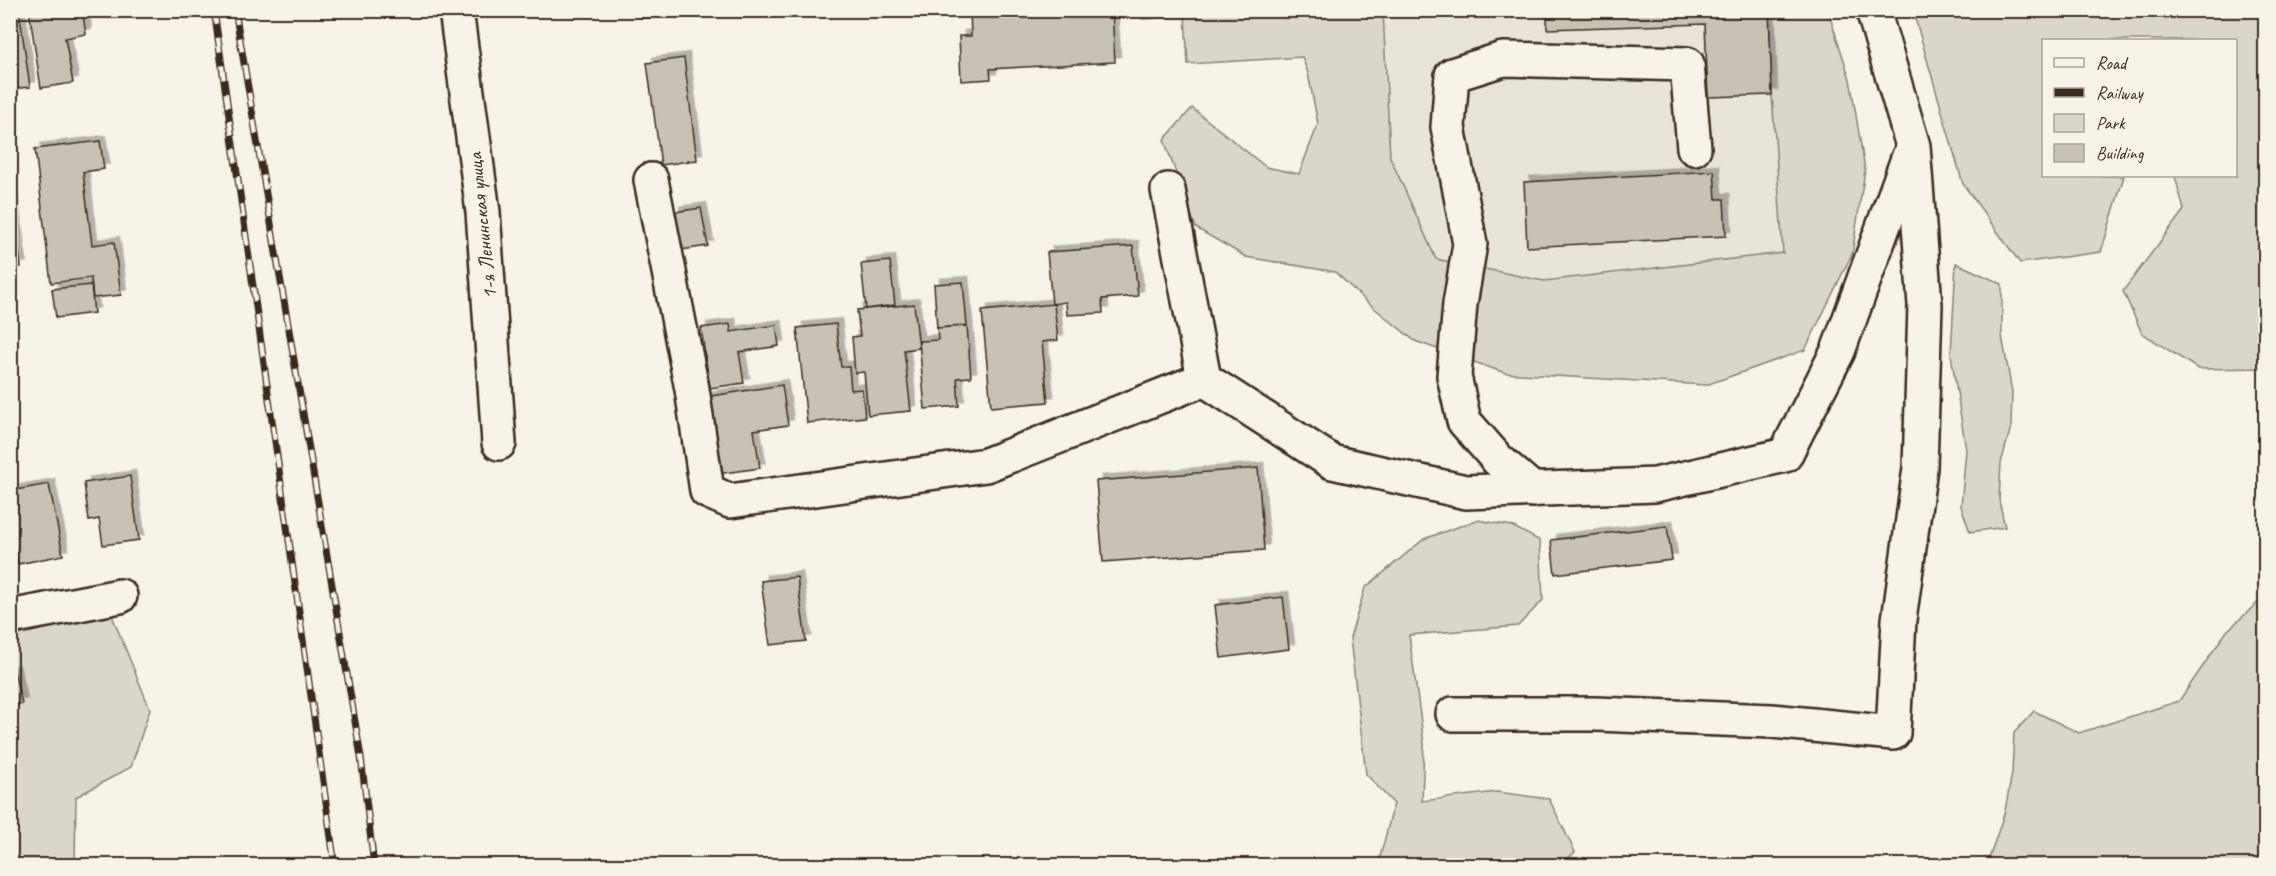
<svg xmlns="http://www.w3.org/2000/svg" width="2276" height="876" viewBox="0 0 2276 876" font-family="Caveat,sans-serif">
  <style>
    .built { fill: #e9e4d9 }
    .green { fill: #dbd6cb; stroke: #8b8074; stroke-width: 1.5 }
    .building { fill: #c8c1b6; stroke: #3b2a1e; stroke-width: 1.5; filter: url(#shadow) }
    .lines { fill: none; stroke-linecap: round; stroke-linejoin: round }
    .minor-casing { stroke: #3b2a1e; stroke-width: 38 }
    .minor { stroke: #f7f3e8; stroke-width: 33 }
    .rail-casing { stroke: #3b2a1e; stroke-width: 7 }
    .rail { stroke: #f7f3e8; stroke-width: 4.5; stroke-dasharray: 14; stroke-linecap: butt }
    .labels { text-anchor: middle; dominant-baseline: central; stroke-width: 6; stroke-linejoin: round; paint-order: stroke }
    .street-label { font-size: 21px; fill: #3b2a1e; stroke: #f7f3e8 }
  </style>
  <defs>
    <filter id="shadow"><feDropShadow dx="5.5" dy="-5.5" stdDeviation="0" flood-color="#0004"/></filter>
  </defs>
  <rect width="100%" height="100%" fill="#f7f3e8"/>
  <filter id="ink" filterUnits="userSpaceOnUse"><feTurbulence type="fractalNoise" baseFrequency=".0167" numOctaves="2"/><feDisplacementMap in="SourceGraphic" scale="12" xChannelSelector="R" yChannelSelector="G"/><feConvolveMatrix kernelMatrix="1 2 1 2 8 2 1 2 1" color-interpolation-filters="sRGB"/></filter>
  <g filter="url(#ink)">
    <path class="built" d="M1383,11h386l3,84 11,159 -239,27 -107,-22 -47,-102z"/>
    <g class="green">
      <path d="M1141,11h242l7,146 46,102 108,22 239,-28 -11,-158 -3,-84h59l22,68 15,91 -13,84 -47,96 -99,35 -201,-12 -90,-32 -47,-38 -33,-31 -89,-15 -50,-29 -32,-88 28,-32 74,59 33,7 19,-50 -10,-51 -6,-16 -114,7 -3,-48 -43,3z"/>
      <path d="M1913,11h352v357l-67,1 -56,-36 -19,-42 61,-81 -9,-34h61v-136h-192v136h80l-23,76 -81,11 -57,-79z"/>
      <path d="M1956,263l46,21v52l10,56 -1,35 -10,36 -2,37 6,27 -35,5 -9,-26 5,-56 -15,-96z"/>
      <path d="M1477,520l35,6 28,15 3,59 -25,26 -109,9 15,109 -2,57 75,-9 52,7 26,53 -15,13h-182l16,-61 -28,-30 -16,-136 15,-50 59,-49z"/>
      <path d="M2265,596v269h-275l-1,-6 16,-48 7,-38 2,-40 20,-22 45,22 100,-32 48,-70z"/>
      <path d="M111,613l39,96 -19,58 -55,30 -1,68h-64l-1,-228z"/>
    </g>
    <g class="building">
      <path d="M10,10h9l11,77 -20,2z"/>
      <path d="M29,10h53l4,24 -21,4 8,45 -32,5z"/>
      <path d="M641,10h43l1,5 -43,3z"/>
      <path d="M970,10h142l3,52 -125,7 1,10 -30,2 -2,-45h12z"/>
      <path d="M1547,10h222l3,85 -64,2 -3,-73 -158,5z"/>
      <path d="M684,58l13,102 -36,5 -14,-102z"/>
      <path d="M100,141l4,28 -21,3 9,73 22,-3 7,53 -28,3 -2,-20 -40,5 -16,-134z"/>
      <path d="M1714,171l2,28h8l2,37 -199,11 -3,-65z"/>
      <path d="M10,187l11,80 -11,2z"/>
      <path d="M701,208l7,38 -27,4 -7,-38z"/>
      <path d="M1133,246l5,50 -36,3 1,14 -36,2 -1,-13 -14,2 -5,-52z"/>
      <path d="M890,261l5,44 -29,4 -5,-45z"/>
      <path d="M963,282l4,44 -30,2 -3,-44z"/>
      <path d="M91,285l3,28 -38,5 -4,-29z"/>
      <path d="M914,304l5,44 -15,2 7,61 -43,4 -4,-43 -9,1 -3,-36 8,-1 -3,-26z"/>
      <path d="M1054,304l4,36 -16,2 6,60 -57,5 -9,-96z"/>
      <path d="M730,324l1,8 45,-7 3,21 -40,6 5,31 -34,5 -9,-60z"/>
      <path d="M836,324l5,43h8l2,23 11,-1 3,28 -58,6 -10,-95z"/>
      <path d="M967,326l4,51 -14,1 2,28 -34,3 -6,-68 19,-1 -1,-12z"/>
      <path d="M782,385l6,40 -34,5 6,38 -43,6 -12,-77z"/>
      <path d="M1258,468l6,82 -161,12 -7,-81z"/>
      <path d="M130,476l9,64 -36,5 -4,-26 -10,2 -5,-38z"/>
      <path d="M49,484l14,71 -45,9 -8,-39v-34z"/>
      <path d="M1667,526l5,34 -117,14 -4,-34z"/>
      <path d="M797,577l9,64 -36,4 -9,-64z"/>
      <path d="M1283,597l6,52 -68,9 -6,-53z"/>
      <path d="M10,671h4l8,33 -12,2z"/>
    </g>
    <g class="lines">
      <g class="minor-casing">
        <g id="minor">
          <path d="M456,10l27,202 16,231"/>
          <path d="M651,180l41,209 15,102 23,10 256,-36 218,-86"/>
          <path d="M1168,190l36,189 128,83 134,30 189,-7 130,-30 53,-104 71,-195"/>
          <path d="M1533,490l-35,-30 -34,-39 -10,-45 6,-72 10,-60 -22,-117 4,-52 51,-16 184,5 7,84"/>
          <path d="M10,617l110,-21"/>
          <path d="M1453,714h143l176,7 121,12 6,-113 21,-152 5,-163 -12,-159 -40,-136"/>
        </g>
      </g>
      <use href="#minor" class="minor"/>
      <g class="rail-casing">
        <g id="rail">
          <path d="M214,10l121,856"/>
          <path d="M235,10l126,747 13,109"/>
        </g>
      </g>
      <use href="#rail" class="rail"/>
    </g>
  </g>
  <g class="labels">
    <g class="street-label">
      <text transform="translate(482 226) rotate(-96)">1-я Ленинская улица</text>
    </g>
  </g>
  <rect width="2276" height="876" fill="none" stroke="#f7f3e8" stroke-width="36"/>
  <rect x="18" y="18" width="2240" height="840" fill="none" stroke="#3b2a1e" stroke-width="2" filter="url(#ink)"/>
  <rect x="2042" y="39" width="195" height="138" fill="#f7f3e8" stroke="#aca397" stroke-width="1.5"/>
  <rect x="2054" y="58" width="30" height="9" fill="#f7f3e8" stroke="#aca397" stroke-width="1.5"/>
  <text x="2096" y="69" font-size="18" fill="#3b2a1e">Road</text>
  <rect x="2054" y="88" width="30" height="9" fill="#3b2a1e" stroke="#aca397" stroke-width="1.5"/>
  <text x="2096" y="99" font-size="18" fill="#3b2a1e">Railway</text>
  <rect x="2054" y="114" width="30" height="18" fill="#dbd6cb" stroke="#aca397" stroke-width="1.5"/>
  <text x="2096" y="129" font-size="18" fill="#3b2a1e">Park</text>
  <rect x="2054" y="144" width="30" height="18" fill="#c8c1b6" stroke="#aca397" stroke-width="1.5"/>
  <text x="2096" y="159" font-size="18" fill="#3b2a1e">Building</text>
</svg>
